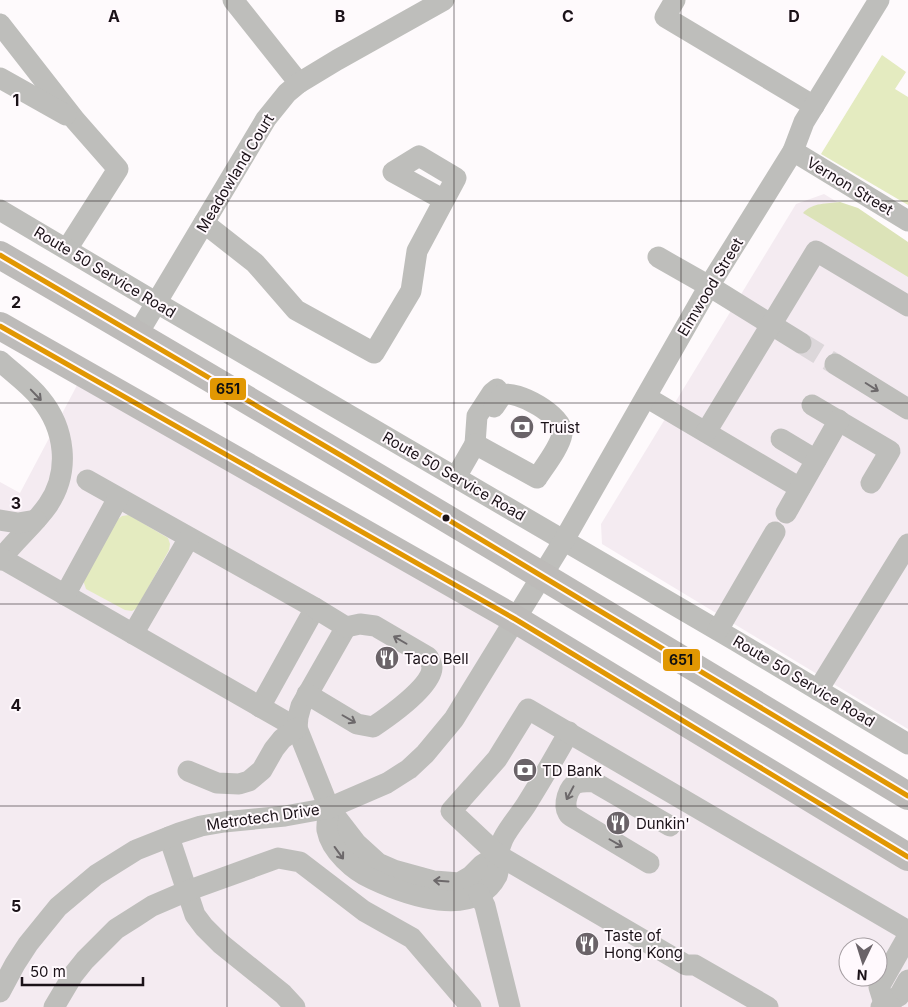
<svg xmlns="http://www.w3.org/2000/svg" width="908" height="1007" viewBox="0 0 908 1007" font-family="Inter,sans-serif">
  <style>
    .built { fill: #f4ebf1; fill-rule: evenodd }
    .green { fill: #e4ebc0 }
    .forest { fill: #dce3b8 }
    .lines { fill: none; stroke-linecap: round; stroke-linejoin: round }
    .minor-tunnel { stroke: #dcd7da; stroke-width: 21; stroke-dasharray: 21 11; stroke-linecap: butt }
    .minor { stroke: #bebebb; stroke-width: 21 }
    .highway { stroke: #bdbbb9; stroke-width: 28 }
    .bus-1-casing { stroke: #fff9fd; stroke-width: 9 }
    .bus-1 { stroke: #e19702; stroke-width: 5 }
    .oneway { stroke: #6c686a }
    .grid { fill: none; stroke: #1b1218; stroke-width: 1; stroke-opacity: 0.55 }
    .bus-dot { fill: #1b1218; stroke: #fff9fd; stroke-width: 2 }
    .labels { text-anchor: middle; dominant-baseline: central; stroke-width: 4; stroke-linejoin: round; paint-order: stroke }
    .street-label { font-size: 15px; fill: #1b1218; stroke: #fff9fd }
    .poi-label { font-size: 15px; fill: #1b1218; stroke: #fff9fd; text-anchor: start }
    .grid-label { font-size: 16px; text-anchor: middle; font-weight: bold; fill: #1b1218; stroke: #fff9fd; stroke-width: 4; stroke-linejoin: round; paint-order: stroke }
    .line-badge { stroke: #fff9fd; stroke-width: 2 }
    .pale-badge-label { font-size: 14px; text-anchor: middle; font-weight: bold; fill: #111 }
  </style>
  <rect width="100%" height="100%" fill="#fefafc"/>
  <g class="built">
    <path d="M824,194l84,51v484l-306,-185 -1,-20 195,-320z"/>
    <path d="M83,374l825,483v150h-908v-525l20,11zM848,947h30v30h-30z"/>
  </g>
  <g class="green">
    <path d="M882,55l24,17 -11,17 13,8v108l-87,-51z"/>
    <path d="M129,515l39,23 2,6 -1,6 -32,58 -5,3 -7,-1 -39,-21 -3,-9 34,-60 5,-4z"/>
  </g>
  <path class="forest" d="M840,202l18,6 50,34v35l-105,-64c10,-11 24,-9 37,-11z"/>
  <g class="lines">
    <path class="minor-tunnel" d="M801,343l34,21"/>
    <g class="minor">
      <path d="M233,0l66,83"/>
      <path d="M675,0l-10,17 149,89"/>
      <path d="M0,24l75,96 43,49 -51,80"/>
      <path d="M0,78l66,37"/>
      <path d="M793,151l115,70"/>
      <path d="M0,210l157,93 579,338 172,103"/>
      <path d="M204,223l51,40 41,47 78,43 37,-62 6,-40 39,-73 -37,-22 -26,16 51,28"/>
      <path d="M658,257l51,29 92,57"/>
      <path d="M137,335l129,-216 21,-26 12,-10 38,-23 107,-60"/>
      <path d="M0,361c13,12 29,23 40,37 25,30 31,73 8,107 -14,20 -33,35 -48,55"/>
      <path d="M835,364l73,45"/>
      <path d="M646,397l154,91"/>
      <path d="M812,405l78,46 -19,32"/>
      <path d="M706,432l110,-181 92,55"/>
      <path d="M781,439l35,21"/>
      <path d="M475,444l2,-28 15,-23 5,-4"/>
      <path d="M456,477l19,-33 62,34c7,-11 23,-31 25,-44 3,-18 -46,-45 -60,-39l-8,12"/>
      <path d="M87,480l228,128 -55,99"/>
      <path d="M786,513l53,-93"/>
      <path d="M0,520l18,3 18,-3"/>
      <path d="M1,558l296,170"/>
      <path d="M65,595l53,-97"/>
      <path d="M315,608l31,19 -45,79 -3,11 -1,11 32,80 27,35 22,20 16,7 40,11 25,2 12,-7 11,-11 16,-10"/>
      <path d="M718,630l57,-98"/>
      <path d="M133,634l56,-96"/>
      <path d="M818,690l90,-146"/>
      <path d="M307,694l50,30 16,3c15,-10 58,-40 59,-59 0,-4 -2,-7 -4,-11l-53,-31 -15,-2 -14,3"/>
      <path d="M188,771l29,12 22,1 10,-3 13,-11 12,-21 8,-10 15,-11"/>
      <path d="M329,808c0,6 -3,16 -2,22 4,21 27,41 45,49 34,16 102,41 125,-3 3,-7 0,-15 1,-22 1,-5 3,-10 5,-15 6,-12 16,-23 23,-34 15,-24 29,-48 43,-73"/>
      <path d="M169,837l26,78 9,12 17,17 62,50 12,13"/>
      <path d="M649,863l-75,-45c-2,-1 -5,-3 -6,-5 -5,-9 0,-26 9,-30 6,-2 12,-1 17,-1l76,44"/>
      <path d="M479,894l6,12 25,101"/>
      <path d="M0,992l15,-28 13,-20 30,-37 38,-32 40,-25 43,-17 22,-7 23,-4 61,-6 44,-8 58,-25 22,-14 16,-15 29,-35 110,-179 145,-254 84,-135 11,-29 75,-122"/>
      <path d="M54,1007l19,-32 12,-15 31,-31 19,-12 17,-11 35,-15 91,-33 22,4 64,49 48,27 59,69"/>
      <path d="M768,1007l-73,-42h-9l-188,-110 -47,-44 46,-52 31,-50 380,222"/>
      <path d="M881,1007l3,-4 15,-7 9,-16"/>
      <path d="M891,1007l-7,-4 -5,-16 29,-51"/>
    </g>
    <g class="highway">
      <path d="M0,255c305,177 606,359 908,541"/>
      <path d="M0,326l515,293 393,238"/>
    </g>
    <g class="bus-1-casing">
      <g id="bus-1">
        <path d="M0,255l342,201 566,340"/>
        <path d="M0,326l515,293 393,238"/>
      </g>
    </g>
    <use href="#bus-1" class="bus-1"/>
  </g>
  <defs><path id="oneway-shaft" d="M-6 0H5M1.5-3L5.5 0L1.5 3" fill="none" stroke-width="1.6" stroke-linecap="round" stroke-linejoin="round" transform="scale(1.25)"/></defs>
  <g class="oneway">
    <use href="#oneway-shaft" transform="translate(872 387) rotate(32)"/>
    <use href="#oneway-shaft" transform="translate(36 395) rotate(46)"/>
    <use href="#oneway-shaft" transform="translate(400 640) rotate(-150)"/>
    <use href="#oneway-shaft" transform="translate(349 719) rotate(30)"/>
    <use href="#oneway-shaft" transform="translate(570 793) rotate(118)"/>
    <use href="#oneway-shaft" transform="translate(616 843) rotate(30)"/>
    <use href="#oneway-shaft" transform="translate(339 853) rotate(54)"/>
    <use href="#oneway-shaft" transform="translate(441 881) rotate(-176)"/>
  </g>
  <path class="grid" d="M227,0v1007M454,0v1007M681,0v1007M0,201h908M0,403h908M0,604h908M0,806h908"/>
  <defs>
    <g id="bank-disc" transform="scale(1.25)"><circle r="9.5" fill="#6a6368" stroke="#fff9fd"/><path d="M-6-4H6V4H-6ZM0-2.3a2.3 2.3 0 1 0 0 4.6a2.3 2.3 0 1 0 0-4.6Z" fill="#fff"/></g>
    <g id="restaurant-disc" transform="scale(1.25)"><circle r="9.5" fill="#6a6368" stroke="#fff9fd"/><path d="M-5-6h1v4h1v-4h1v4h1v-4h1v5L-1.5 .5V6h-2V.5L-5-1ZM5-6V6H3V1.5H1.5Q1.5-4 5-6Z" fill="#fff"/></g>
  </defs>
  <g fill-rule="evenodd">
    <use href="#bank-disc" x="522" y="427"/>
    <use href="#restaurant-disc" x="387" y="658"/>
    <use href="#bank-disc" x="525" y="770"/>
    <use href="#restaurant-disc" x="618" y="823"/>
    <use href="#restaurant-disc" x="587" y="944"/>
  </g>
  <circle class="bus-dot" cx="446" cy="518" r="4.5"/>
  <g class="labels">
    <g class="street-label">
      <text transform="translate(235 173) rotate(-59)">Meadowland Court</text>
      <text transform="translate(850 186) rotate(31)">Vernon Street</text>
      <text transform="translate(105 272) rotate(31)">Route 50 Service Road</text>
      <text transform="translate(710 287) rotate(-59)">Elmwood Street</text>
      <text transform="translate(454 476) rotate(30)">Route 50 Service Road</text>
      <text transform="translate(804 681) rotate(31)">Route 50 Service Road</text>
      <text transform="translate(263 817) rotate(-8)">Metrotech Drive</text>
    </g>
    <g class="poi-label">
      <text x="540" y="427">Truist</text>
      <text x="404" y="658">Taco Bell</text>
      <text x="542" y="770">TD Bank</text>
      <text x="636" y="823">Dunkin'</text>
      <text x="604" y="935">Taste of<tspan x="604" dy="17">Hong Kong</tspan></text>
    </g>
  </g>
  <g class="grid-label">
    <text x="114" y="22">A</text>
    <text x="340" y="22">B</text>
    <text x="568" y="22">C</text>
    <text x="794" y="22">D</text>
    <text x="16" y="106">1</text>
    <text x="16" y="308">2</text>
    <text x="16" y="509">3</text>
    <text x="16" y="711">4</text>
    <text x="16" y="912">5</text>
  </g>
  <g class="line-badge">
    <rect x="209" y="377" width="38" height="24" rx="5" fill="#e19702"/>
    <rect x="662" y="648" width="39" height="24" rx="5" fill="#e19702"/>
  </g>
  <g class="pale-badge-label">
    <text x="228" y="394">651</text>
    <text x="681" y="665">651</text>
  </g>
  <g transform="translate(863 962) rotate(184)"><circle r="24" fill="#fff9fd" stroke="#a49da1"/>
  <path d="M0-4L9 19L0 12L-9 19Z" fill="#6a6368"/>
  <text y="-8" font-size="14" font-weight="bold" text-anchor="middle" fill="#1b1218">N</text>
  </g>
  <path d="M22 977v8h121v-8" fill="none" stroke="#1b1218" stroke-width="2.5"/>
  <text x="30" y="977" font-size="15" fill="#1b1218" stroke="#fff9fd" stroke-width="4" paint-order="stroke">50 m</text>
</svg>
